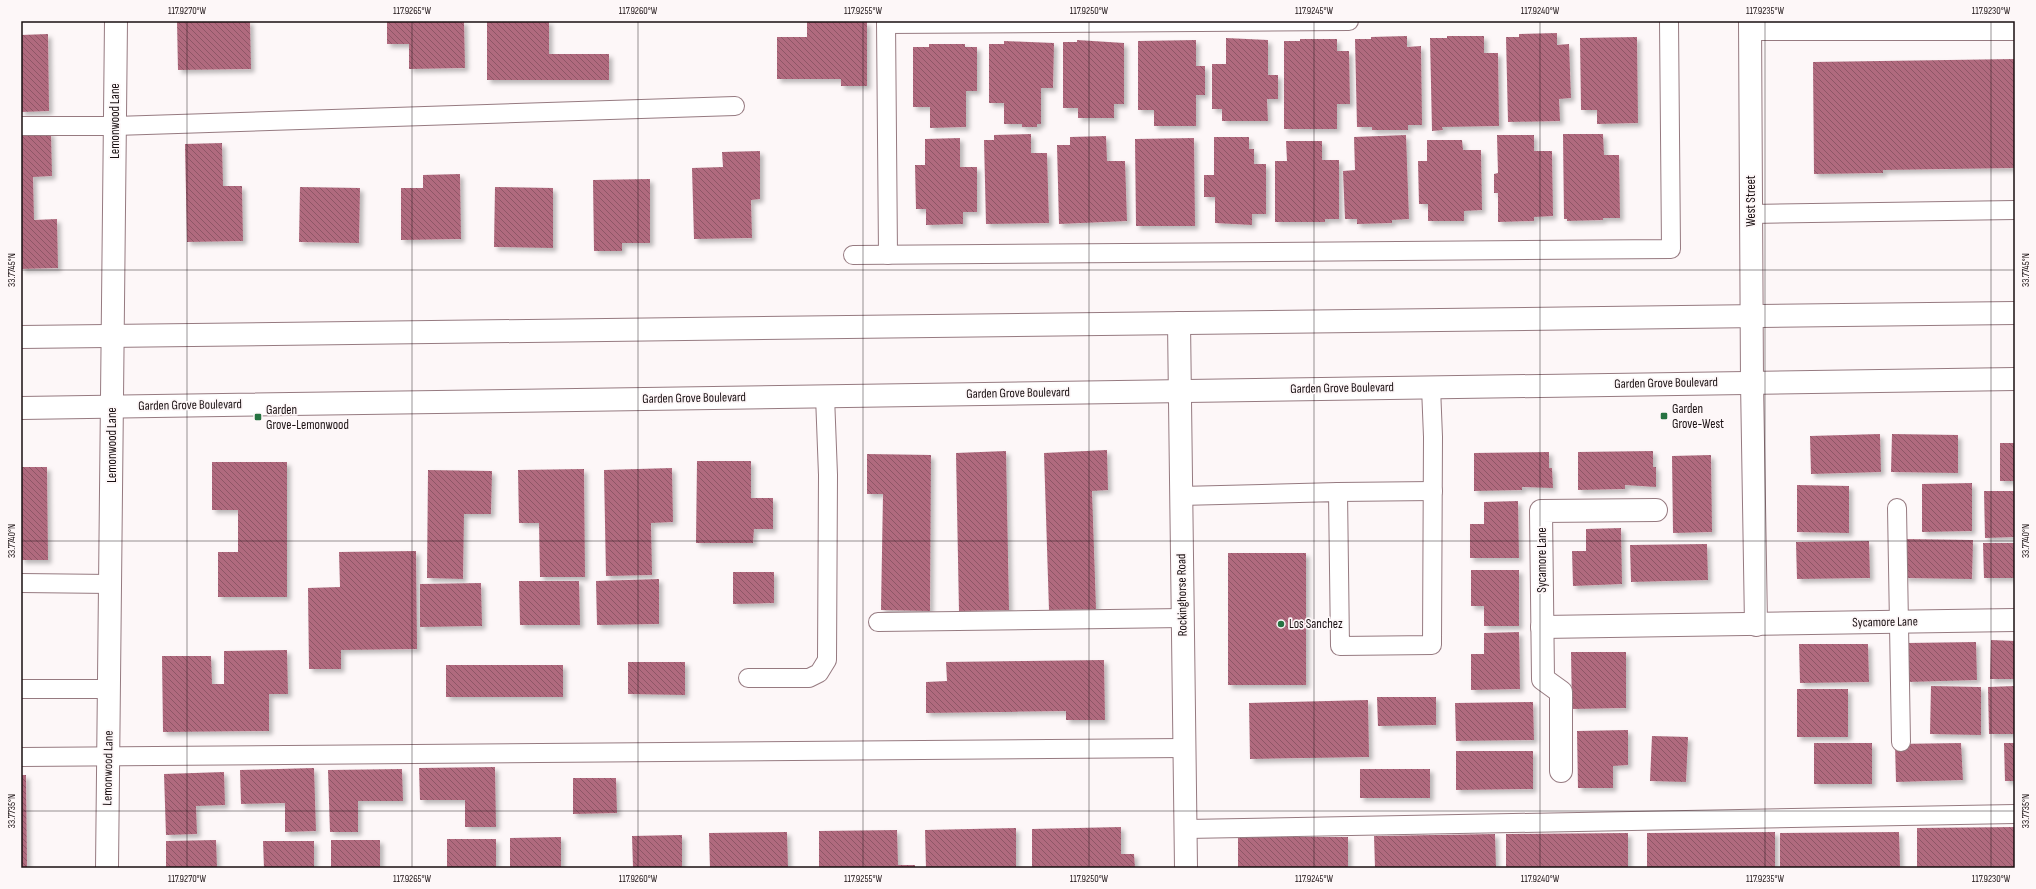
<svg xmlns="http://www.w3.org/2000/svg" width="2036" height="889" viewBox="0 0 2036 889" font-family="'Sofia Sans Condensed',sans-serif">
  <style>
    .building { fill: url(#building-back-hatch); filter: url(#shadow) }
    .lines { fill: none; stroke-linecap: round; stroke-linejoin: round }
    .lane-casing { stroke: #967a80; stroke-width: 20 }
    .street-casing { stroke: #967a80; stroke-width: 24 }
    .secondary-casing { stroke: #967a80; stroke-width: 24 }
    .primary-casing { stroke: #967a80; stroke-width: 24 }
    .lane { stroke: #fff; stroke-width: 18 }
    .street { stroke: #fff; stroke-width: 22 }
    .secondary { stroke: #fff; stroke-width: 22 }
    .primary { stroke: #fff; stroke-width: 22 }
    .ticks { fill: none; stroke: #190f11; stroke-width: 1; stroke-opacity: 0.45 }
    .poi-dot { fill: #267342; stroke: #fdf7f8; stroke-width: 1.5 }
    .labels { text-anchor: middle; dominant-baseline: central; stroke-width: 3.5; stroke-linejoin: round; paint-order: stroke }
    .street-label { font-size: 13px; fill: #190f11; stroke: #fdf7f8 }
    .poi-label { font-size: 13px; fill: #190f11; stroke: #fdf7f8; text-anchor: start }
    .neatline { fill: none; stroke: #190f11; stroke-width: 1.5 }
    .ticks-label { font-size: 10px; text-anchor: middle; fill: #190f11 }
  </style>
  <defs>
    <pattern id="building-back-hatch" width="6" height="6" patternUnits="userSpaceOnUse"><rect width="6" height="6" fill="#b06b7e"/><path d="M-1 5l2 2M0 0l6 6M5-1l2 2" fill="none" stroke="#8e5666"/></pattern>
    <filter id="shadow"><feDropShadow dx="3.5" dy="3.5" stdDeviation="2" flood-color="#0004"/></filter>
  </defs>
  <rect width="100%" height="100%" fill="#fdf7f8"/>
  <g class="building">
    <path d="M177,21h73l1,48 -73,1z"/>
    <path d="M387,21h77l1,47 -56,1v-25h-22z"/>
    <path d="M487,21h62v33h60v26h-122z"/>
    <path d="M807,21l60,1v64h-26v-7h-64v-42h30z"/>
    <path d="M1557,33v12l12,-1 2,54 -12,1 1,22 -52,1 -2,-85h13v-3z"/>
    <path d="M48,34l1,77 -28,1v-77z"/>
    <path d="M1407,36v11l14,-1 1,79h-14v5h-36v-3h-15l-2,-88h16v-2z"/>
    <path d="M1447,36h37v17h14l1,73 -57,1 1,3 -11,1 -2,-93h17z"/>
    <path d="M1637,37l1,86 -41,1v-14h-16l-1,-72z"/>
    <path d="M1226,38l42,2v35h10v24h-11l1,22h-46v-12h-10v-45h14z"/>
    <path d="M1300,39h37v12h12l1,53h-13v25h-53v-88h16z"/>
    <path d="M1077,40l47,3v61h-10v14h-36v-10h-15v-66h14z"/>
    <path d="M1196,40v26h9v29h-9v31h-42v-16h-16v-69z"/>
    <path d="M1004,41l50,2 -1,45h-12v36h-4v3h-15v-3h-18v-21h-15v-59h15z"/>
    <path d="M929,44h36v3h12v44h-11v36l-36,1v-21h-17v-60h16z"/>
    <path d="M2015,59v109l-132,2v3l-69,1 -1,-112z"/>
    <path d="M21,132h30l1,44 -19,1 1,43 23,-1 1,49 -37,1z"/>
    <path d="M1031,134v19h16l2,70 -63,1 -2,-84h10v-5z"/>
    <path d="M1563,134h40l1,21h15l1,63h-17v2l-36,1v-2h-3z"/>
    <path d="M1406,135l3,84 -17,1v3l-35,1v-5h-12l-2,-48 12,-1 -1,-33z"/>
    <path d="M1497,135h37v16h18l1,65 -19,1v4l-36,1v-29h-4v-19l4,-1z"/>
    <path d="M1106,136l1,25h18l2,60 -68,3 -2,-79h13v-8z"/>
    <path d="M1214,137h35v12h5v15h12v50h-14v11l-37,-2v-26h-11v-22h10z"/>
    <path d="M960,138v29h17v45h-14v12l-37,1v-16h-10l-1,-44h10v-26z"/>
    <path d="M1194,138l1,88h-59l-1,-87z"/>
    <path d="M1427,140h35l1,10h18l1,60 -18,1v10h-36v-17h-9l-1,-43h9z"/>
    <path d="M1286,141h36v19h17v59h-14v3h-50v-61h12z"/>
    <path d="M222,143l1,43h19l1,55 -56,1 -2,-98z"/>
    <path d="M760,151v48l-9,1 1,38 -58,1 -2,-71 31,-1 -1,-15z"/>
    <path d="M460,174l1,65 -60,1v-52h22v-13z"/>
    <path d="M650,179v64h-28v8h-28l-1,-71z"/>
    <path d="M300,187l60,1 -1,55 -60,-1z"/>
    <path d="M495,187l58,1v60l-59,-1z"/>
    <path d="M1880,434l1,38 -70,2 -1,-38z"/>
    <path d="M1892,434l66,1v38l-67,-1z"/>
    <rect x="2000" y="443" width="15" height="38"/>
    <path d="M1107,450l1,40 -16,1 4,118 -47,1 -5,-157z"/>
    <path d="M1006,451l3,159 -50,1 -3,-158z"/>
    <path d="M1653,451v16h3v20l-31,-2v4l-47,1v-38z"/>
    <path d="M1549,452v16h3l1,20 -31,-1v3l-48,1v-38z"/>
    <path d="M867,454l64,1 -1,156 -49,-1 2,-116h-16z"/>
    <path d="M1711,455l1,77 -39,1 -1,-77z"/>
    <path d="M697,461h54v37h22v31h-19l-1,14h-57z"/>
    <path d="M212,462h75v135h-69v-45h20v-42h-26z"/>
    <path d="M21,467h26l1,93h-27z"/>
    <path d="M672,468l1,54 -22,1 1,52 -46,1 -2,-106z"/>
    <path d="M584,469l1,108h-45l-1,-54h-20l-1,-53z"/>
    <path d="M428,470l64,1 -1,43h-27l-1,65 -36,-1z"/>
    <path d="M1972,483v48l-50,1v-48z"/>
    <path d="M1797,485l52,1v47l-52,-1z"/>
    <path d="M1984,491h31v46l-30,1z"/>
    <path d="M1518,501l1,57h-49v-34h14v-22z"/>
    <path d="M1621,528l1,56 -49,2 -1,-35h14v-22z"/>
    <path d="M1905,539l68,1 -1,39 -68,-1z"/>
    <path d="M1869,541l1,37 -73,1 -1,-37z"/>
    <path d="M1983,543h32v35h-31z"/>
    <path d="M1707,544l1,36 -77,2 -1,-37z"/>
    <path d="M416,551l1,98 -76,1v19h-32l-1,-81 32,-1 -1,-35z"/>
    <rect x="1228" y="553" width="78" height="132"/>
    <path d="M1471,570h48v56h-35v-20h-13z"/>
    <path d="M733,572h41v31l-41,1z"/>
    <path d="M659,579v45l-62,1 -1,-44z"/>
    <path d="M519,581h60l1,44h-60z"/>
    <path d="M481,583l1,43 -62,1v-43z"/>
    <path d="M1519,632l1,57 -49,1v-36h13v-21z"/>
    <path d="M1991,640l24,1v38h-25z"/>
    <path d="M1976,642l1,38 -69,2 -1,-39z"/>
    <path d="M1799,644h69l1,38 -69,1z"/>
    <path d="M287,650l1,44h-19v37l-106,1 -1,-76h49l1,28h12v-33z"/>
    <path d="M1571,652h55v56l-54,1z"/>
    <path d="M1104,660l1,60h-39v-9l-140,2v-31l21,-1 -1,-19z"/>
    <path d="M628,662h57v33l-57,-1z"/>
    <rect x="446" y="665" width="117" height="32"/>
    <path d="M1931,686l50,1v48l-51,-1z"/>
    <path d="M2015,686v48h-26l-1,-47z"/>
    <rect x="1797" y="689" width="51" height="48"/>
    <path d="M1377,697h59v28l-58,1z"/>
    <path d="M1368,700l1,57 -119,2 -1,-56z"/>
    <path d="M1533,702l1,38 -78,1 -1,-38z"/>
    <path d="M1628,730v35l-15,1v22h-35l-1,-57z"/>
    <path d="M1652,736l36,1 -2,45 -36,-1z"/>
    <rect x="1814" y="743" width="58" height="41"/>
    <path d="M1961,743l2,37 -67,2 -1,-38z"/>
    <path d="M2004,743h11v38h-10z"/>
    <path d="M1456,751h77v38l-77,1z"/>
    <path d="M495,767l1,60h-31v-27h-45l-1,-32z"/>
    <path d="M314,768l2,63 -31,1v-29l-44,1 -1,-34z"/>
    <path d="M402,769l1,32h-45v31h-28l-2,-62z"/>
    <rect x="1360" y="769" width="70" height="29"/>
    <path d="M224,772l1,33 -29,1 1,28 -31,1 -2,-61z"/>
    <path d="M21,775h5l1,93h-6z"/>
    <path d="M573,778h43l1,35 -44,1z"/>
    <path d="M1121,827v27h13l1,14h-103v-39z"/>
    <path d="M2015,827v41h-98v-40z"/>
    <path d="M1016,828v40h-90l-1,-38z"/>
    <path d="M897,830l1,35h17v3h-96v-37z"/>
    <path d="M787,832l1,36h-78l-1,-35z"/>
    <path d="M1775,832v36h-128v-35z"/>
    <path d="M1899,832l1,36h-120v-35z"/>
    <path d="M1628,833v35h-122v-34z"/>
    <path d="M1495,834l1,34h-121l-1,-32z"/>
    <path d="M682,835v33h-49l-1,-32z"/>
    <path d="M561,837v31h-51v-30z"/>
    <rect x="1238" y="837" width="110" height="31"/>
    <rect x="447" y="839" width="49" height="29"/>
    <path d="M216,840l1,28h-51v-27z"/>
    <rect x="331" y="840" width="49" height="28"/>
    <path d="M263,841h51v27h-50z"/>
  </g>
  <g class="lines">
    <g class="lane-casing">
      <g id="lane">
        <path d="M886,21l2,234"/>
        <path d="M886,24l463,-3"/>
        <path d="M1750,31h265"/>
        <path d="M21,126h94l620,-20"/>
        <path d="M1751,214l264,-4"/>
        <path d="M853,255l818,-6 -2,-228"/>
        <path d="M1338,492l95,-1"/>
        <path d="M1180,496l158,-4 2,154 92,-1 1,-208 -2,-50"/>
        <path d="M1897,508l4,234"/>
        <path d="M21,583l90,1"/>
        <path d="M878,622l305,-4"/>
        <path d="M748,678h61l10,-5 8,-13 1,-185 -3,-79"/>
        <path d="M21,689h89"/>
        <path d="M21,757l1163,-9"/>
        <path d="M1186,829l829,-15"/>
      </g>
    </g>
    <g class="street-casing">
      <g id="street">
        <path d="M1179,323l7,545"/>
        <path d="M1752,382l4,243"/>
        <path d="M1542,627l473,-7"/>
        <path d="M1561,771v-79l-18,-13 -2,-168 115,-1"/>
        <path d="M107,868l9,-847"/>
      </g>
    </g>
    <g class="secondary-casing">
      <path id="secondary" d="M1750,21l2,361"/>
    </g>
    <g class="primary-casing">
      <g id="primary">
        <path d="M21,337l1994,-24"/>
        <path d="M21,408l1994,-29"/>
      </g>
    </g>
    <use href="#lane" class="lane"/>
    <use href="#street" class="street"/>
    <use href="#secondary" class="secondary"/>
    <use href="#primary" class="primary"/>
  </g>
  <path class="ticks" d="M187,21v847M412,21v847M638,21v847M863,21v847M1089,21v847M1314,21v847M1540,21v847M1765,21v847M1991,21v847M21,270h1994M21,541h1994M21,811h1994"/>
  <g class="poi-dot">
    <rect x="1660" y="412" width="8" height="8" rx="2"/>
    <rect x="254" y="413" width="8" height="8" rx="2"/>
    <circle cx="1281" cy="624" r="4"/>
  </g>
  <g class="labels">
    <g class="street-label">
      <text transform="translate(115 121) rotate(-90)">Lemonwood Lane</text>
      <text transform="translate(1751 201) rotate(-90)">West Street</text>
      <text transform="translate(1666 383) rotate(-1)">Garden Grove Boulevard</text>
      <text transform="translate(1342 388) rotate(-1)">Garden Grove Boulevard</text>
      <text transform="translate(1018 393) rotate(-1)">Garden Grove Boulevard</text>
      <text transform="translate(694 398) rotate(-1)">Garden Grove Boulevard</text>
      <text transform="translate(190 405) rotate(-1)">Garden Grove Boulevard</text>
      <text transform="translate(112 445) rotate(-90)">Lemonwood Lane</text>
      <text transform="translate(1542 560) rotate(-90)">Sycamore Lane</text>
      <text transform="translate(1182 595) rotate(-91)">Rockinghorse Road</text>
      <text transform="translate(1885 622) rotate(-1)">Sycamore Lane</text>
      <text transform="translate(108 768) rotate(-89)">Lemonwood Lane</text>
    </g>
    <g class="poi-label">
      <text x="1672" y="409">Garden<tspan x="1672" dy="15">Grove-West</tspan></text>
      <text x="266" y="410">Garden<tspan x="266" dy="15">Grove-Lemonwood</tspan></text>
      <text x="1289" y="624">Los Sanchez</text>
    </g>
  </g>
  <rect width="2036" height="889" fill="none" stroke="#fdf7f8" stroke-width="44"/>
  <rect x="22" y="22" width="1992" height="845" class="neatline"/>
  <g class="ticks-label">
    <text x="187" y="14">117.9270°W</text>
    <text x="412" y="14">117.9265°W</text>
    <text x="638" y="14">117.9260°W</text>
    <text x="863" y="14">117.9255°W</text>
    <text x="1089" y="14">117.9250°W</text>
    <text x="1314" y="14">117.9245°W</text>
    <text x="1540" y="14">117.9240°W</text>
    <text x="1765" y="14">117.9235°W</text>
    <text x="1991" y="14">117.9230°W</text>
    <text transform="translate(11 270) rotate(-90)" y="4">33.7745°N</text>
    <text transform="translate(2025 270) rotate(-90)" y="4">33.7745°N</text>
    <text transform="translate(11 541) rotate(-90)" y="4">33.7740°N</text>
    <text transform="translate(2025 541) rotate(-90)" y="4">33.7740°N</text>
    <text transform="translate(11 811) rotate(-90)" y="4">33.7735°N</text>
    <text transform="translate(2025 811) rotate(-90)" y="4">33.7735°N</text>
    <text x="187" y="882">117.9270°W</text>
    <text x="412" y="882">117.9265°W</text>
    <text x="638" y="882">117.9260°W</text>
    <text x="863" y="882">117.9255°W</text>
    <text x="1089" y="882">117.9250°W</text>
    <text x="1314" y="882">117.9245°W</text>
    <text x="1540" y="882">117.9240°W</text>
    <text x="1765" y="882">117.9235°W</text>
    <text x="1991" y="882">117.9230°W</text>
  </g>
</svg>
